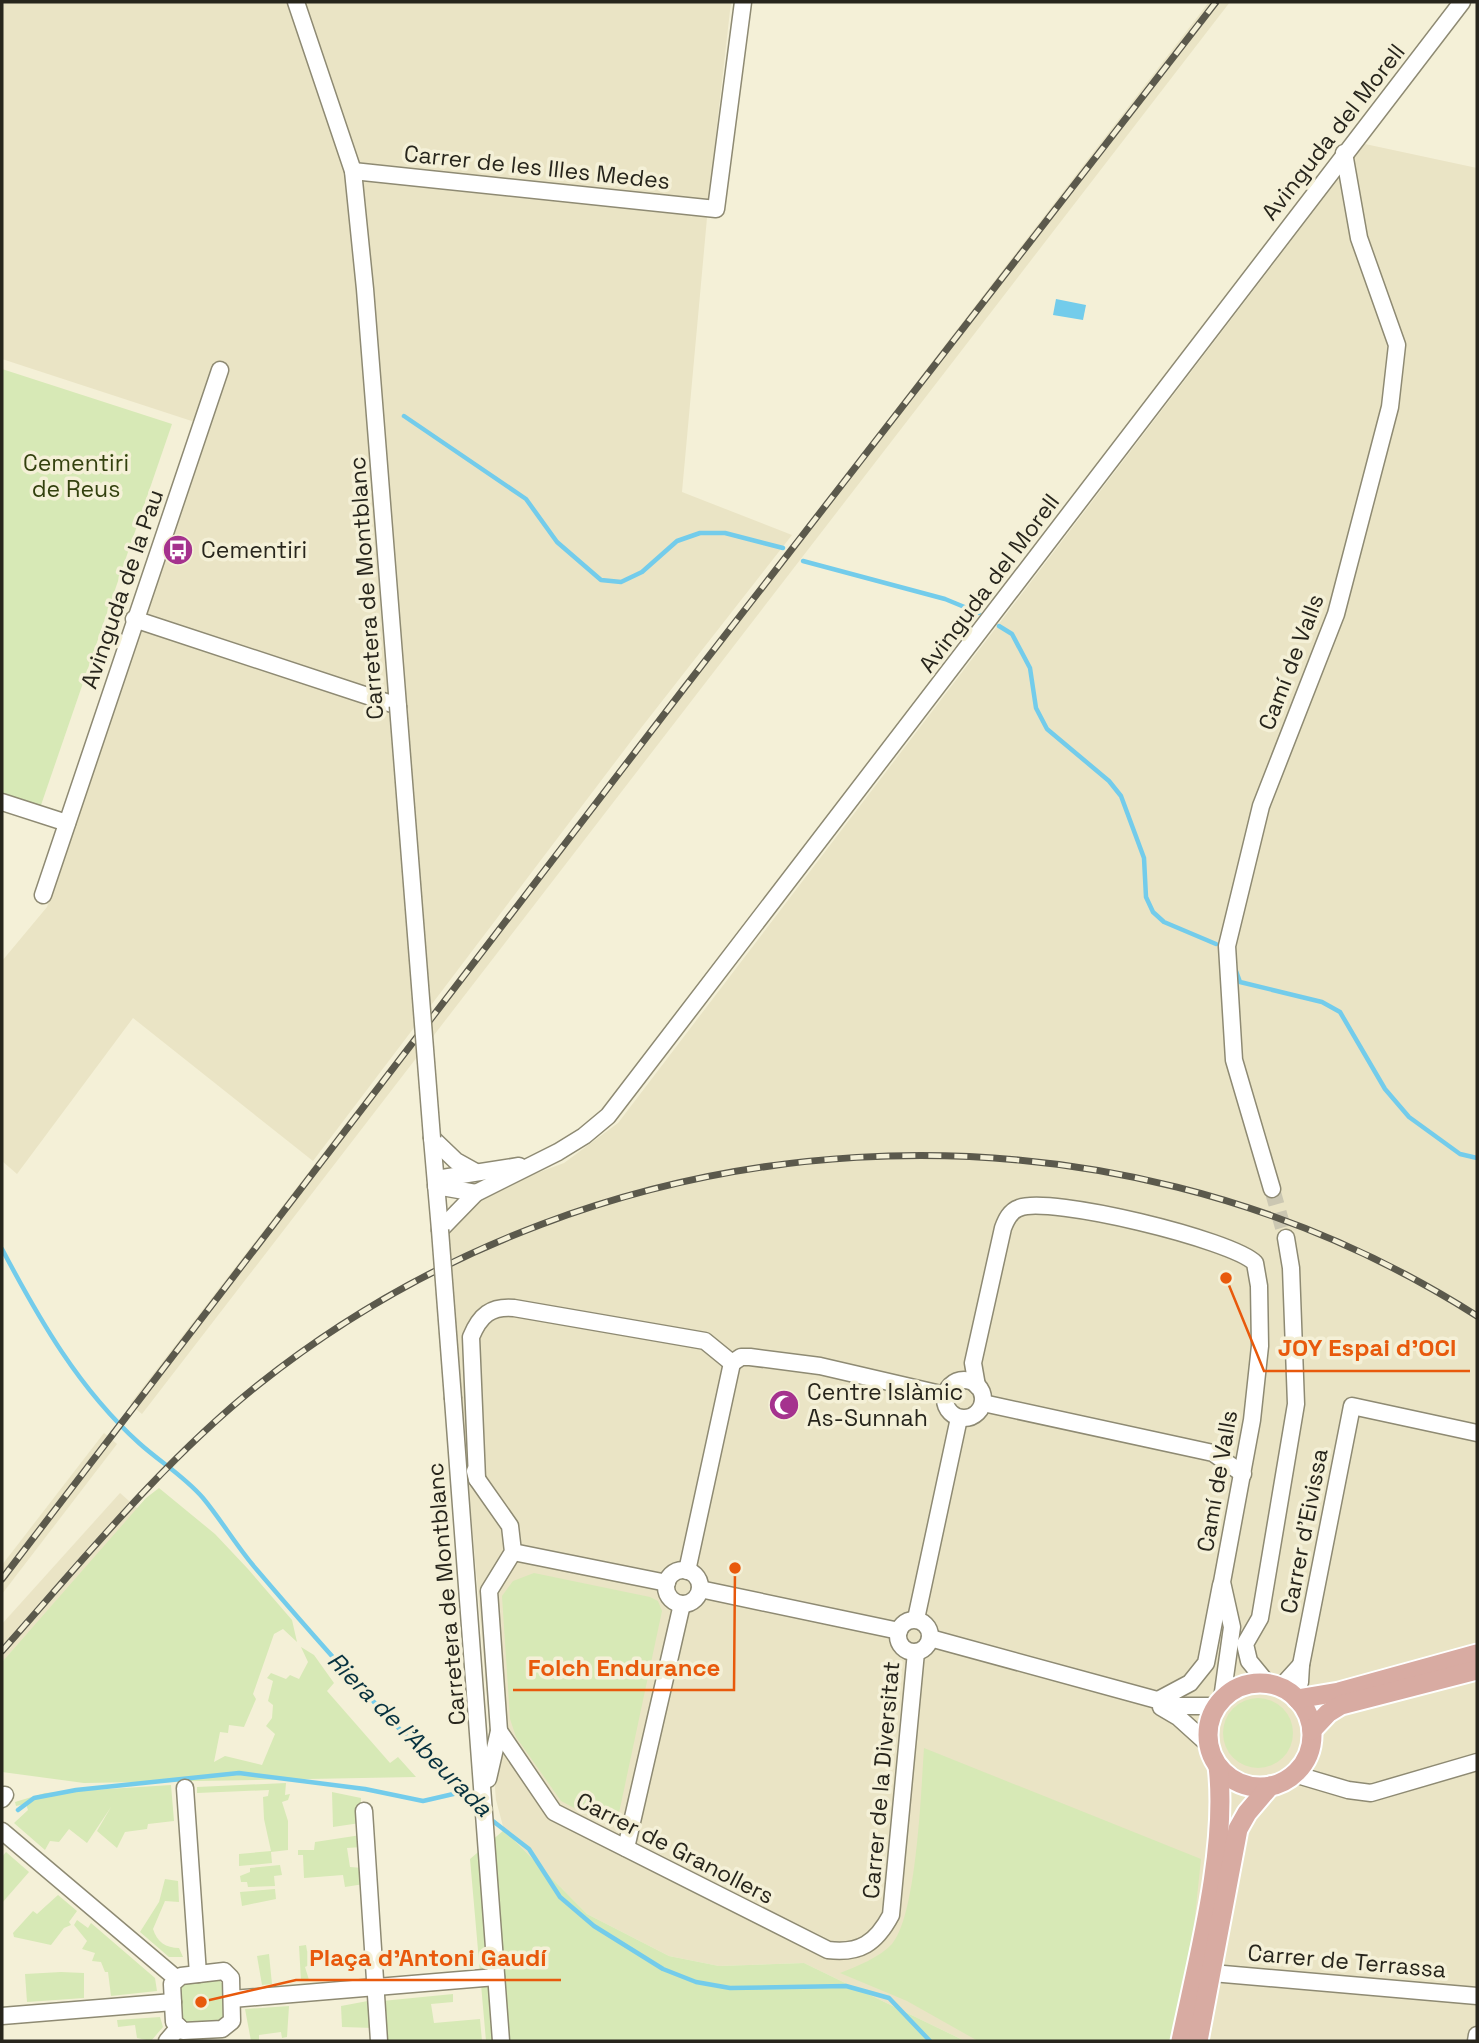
<svg xmlns="http://www.w3.org/2000/svg" width="1479" height="2043" viewBox="0 0 1479 2043" font-family="'Space Grotesk',sans-serif">
  <style>
    .built { fill: #eae4c5 }
    .green { fill: #d7e9b6 }
    .water { fill: #73cceb }
    .lines { fill: none; stroke-linecap: round; stroke-linejoin: round }
    .stream { stroke: #73cceb; stroke-width: 4.5 }
    .minor-tunnel { stroke: #cbc7b2; stroke-width: 16; stroke-dasharray: 16 8; stroke-linecap: butt }
    .minor-casing { stroke: #8e8a73; stroke-width: 19 }
    .major-casing { stroke: #fff; stroke-width: 23 }
    .minor { stroke: #fff; stroke-width: 16 }
    .major { stroke: #d8aba2; stroke-width: 19 }
    .rail-casing { stroke: #5b594c; stroke-width: 7 }
    .rail { stroke: #f4f0d7; stroke-width: 4.5; stroke-dasharray: 13; stroke-linecap: butt }
    .minor-bridge-casing { stroke: #8e8a73; stroke-width: 19; stroke-linecap: butt }
    .minor-bridge { stroke: #fff; stroke-width: 16 }
    .labels { text-anchor: middle; dominant-baseline: central; stroke-width: 7; stroke-linejoin: round; paint-order: stroke }
    .street-label { font-size: 23px; fill: #27251c; stroke: #f4f0d7 }
    .park-label { font-size: 23px; fill: #33410e; stroke: #f4f0d7 }
    .poi-label { font-size: 23px; fill: #27251c; stroke: #f4f0d7; text-anchor: start }
    .water-label { font-size: 24px; font-style: italic; fill: #07323f; stroke: #f4f0d7 }
    .leader { fill: none; stroke: #e8590c; stroke-width: 2.5 }
    .callout-dot { fill: #e8590c; stroke: #f4f0d7; stroke-width: 2.5 }
    .callout-label { font-size: 24px; text-anchor: middle; font-weight: bold; fill: #e8590c; stroke: #f4f0d7; stroke-width: 7; stroke-linejoin: round; paint-order: stroke }
  </style>
  <rect width="100%" height="100%" fill="#f4f0d7"/>
  <g class="built">
    <path d="M2,2h729l-22,194 -27,296 110,43 -151,193 -328,433 -180,-143 -116,156 -15,-13v-200l45,-54 163,-480 -208,-68z"/>
    <path d="M1209,2h21l-1088,1412 -12,-10z"/>
    <path d="M1365,144l112,24v1873h-512l-161,-78 -85,3 -50,-10 -82,-42 -83,-84 -8,-30 -46,-528v-67l114,-42 54,-40z"/>
    <path d="M104,1433l13,11 -115,150v-29z"/>
    <path d="M120,1493l18,16 -136,153v-38z"/>
  </g>
  <g class="green">
    <path d="M2,369l170,55 -132,384 -38,-13z"/>
    <path d="M159,1488l56,46 33,35 44,51 5,22 -14,-13 -9,5 -21,60 3,5 -12,28 -15,-2 -1,8 -8,-1 -6,30 11,-6 37,9 13,-31 -9,-8 6,-8 1,-13 -5,-4 5,-20 -6,-3 4,-5 15,6 4,-4 9,4 9,-17 -7,-15 13,8 20,28 -7,8 63,72 8,-6 18,20 -332,6 -82,-11v-110l144,-164z"/>
    <path d="M534,1573l116,24 8,4 4,10 -43,202 -10,8 -8,1 -40,-21 -45,-64 -6,-18 -8,-123 11,-15z"/>
    <circle cx="1258" cy="1733" r="35"/>
    <path d="M924,1748l277,111 -7,67 -23,115h-193l-71,-40 -67,-28c16,-6 40,-16 52,-29 25,-29 29,-154 32,-196z"/>
    <path d="M286,1783l-1,12 5,-1 -2,6 -6,2 6,19v29l-17,2 1,11 -33,3v-12l32,-3 -7,-32 -1,-22 5,-1 1,-6 -72,3v-6z"/>
    <path d="M171,1785l3,36 -26,3 -1,5 -22,3 -8,16 -20,-17 14,-24 -24,36 -18,-14 -10,13 -9,-1 -5,9 -31,-27 14,-13 -2,-6 -10,2 -1,-4 30,-9z"/>
    <path d="M332,1792l29,6 -1,25 -27,4z"/>
    <path d="M504,1830l83,84 82,42 50,10 85,-3 161,78h-479l-16,-182z"/>
    <path d="M361,1835l1,12 -15,1 3,19 13,1 1,16 -19,3 -2,-12 -39,3 -1,-23h-5v-5h16l1,-8z"/>
    <path d="M6,1852l23,20 -27,31v-46z"/>
    <path d="M280,1865l2,10 -8,1 1,10 -27,1 -1,-5h-6l-1,-6 10,-4v-4z"/>
    <path d="M165,1879l13,2 1,21 -14,-1 -12,28c4,13 13,19 26,19l4,9h-14l-29,-25 19,-30z"/>
    <path d="M275,1889l1,10 -34,7 -2,-14z"/>
    <path d="M58,1895l19,16 -8,11 2,3 -7,3 -13,17 -37,-8 -1,-4 20,-22 4,3z"/>
    <path d="M77,1920l11,8 3,-5 64,55 2,13 -46,5 -3,-24h-3l-4,-10 -9,-1 3,-8 -13,-4 5,-8 -13,-16z"/>
    <path d="M306,1945l1,6 12,4 1,5 -15,7 4,13 -8,1 -2,-35z"/>
    <path d="M269,1954l3,30 -10,1 -5,-29z"/>
    <path d="M61,1972l23,1v25l-57,4 -2,-28z"/>
    <path d="M217,1979l6,5 1,32 -8,7 -29,1 -7,-6 -2,-30 7,-6z"/>
    <path d="M453,1994v8l-22,2 3,19 46,-4 2,22h-96l-4,-40z"/>
    <path d="M373,2000l1,28 -32,-1 -1,-21z"/>
    <path d="M289,2006l-2,31 -5,1 -1,-6 -22,3v6h-8l-6,-32z"/>
    <path d="M160,2017l3,10 -12,14 -14,-3 -2,-13 -17,2 -1,-7z"/>
  </g>
  <path class="water" d="M1056,299l30,6 -3,15 -30,-5z"/>
  <g class="lines">
    <g class="stream">
      <path d="M404,416l122,83 31,43 44,38 20,2 21,-10 35,-31 23,-8h25l58,15"/>
      <path d="M803,561l142,38 34,14"/>
      <path d="M999,626l13,8 18,34 6,40 11,21 62,52 12,15 23,62 2,39 7,15 11,10 52,22"/>
      <path d="M1236,971l4,11 82,20 18,10 45,77 24,28 51,37 17,4"/>
      <path d="M2,1249c37,70 77,140 137,194 21,19 45,33 64,55 19,23 34,49 54,72 70,82 142,163 221,237"/>
      <path d="M18,1810l16,-12 42,-8 163,-17 126,16 58,12 39,-9"/>
      <path d="M489,1818l40,31 31,48 34,29 69,43 33,13 34,6 116,-2 43,12 41,43"/>
    </g>
    <path class="minor-tunnel" d="M1272,1189l14,49"/>
    <g class="minor-casing">
      <g id="minor">
        <path d="M353,171l363,38 27,-207"/>
        <path d="M134,619l264,87 -33,-417 -12,-118 -57,-169"/>
        <path d="M2,802l65,21"/>
        <path d="M43,895l177,-525"/>
        <path d="M432,1138l8,92"/>
        <path d="M432,1138l24,23 18,10"/>
        <path d="M436,1179l83,-13"/>
        <path d="M436,1186l40,7"/>
        <path d="M1272,1189l-38,-129 -7,-114 34,-140 75,-192 54,-207 7,-62 -38,-107 -15,-85"/>
        <path d="M440,1230l36,-37 82,-41 26,-16 24,-20 854,-1114"/>
        <path d="M732,1363l9,-6h9l70,9 125,29"/>
        <circle cx="964" cy="1399" r="19"/>
        <path d="M977,1386l-4,-23 30,-135c3,-8 7,-17 16,-20 29,-13 214,32 236,55l4,23 1,60 -8,74 -30,162 10,45 -10,72"/>
        <path d="M453,1399l48,642"/>
        <path d="M983,1403l230,50 30,21"/>
        <path d="M475,1471l2,8 33,47 3,26 -24,39 10,140 -11,48"/>
        <path d="M477,1479l-6,-142c9,-22 20,-31 43,-29l191,33 27,22"/>
        <path d="M513,1552l154,31"/>
        <circle cx="683" cy="1587" r="17"/>
        <path d="M687,1571l45,-208"/>
        <path d="M700,1589l199,42"/>
        <path d="M916,1619l43,-201"/>
        <circle cx="914" cy="1636" r="16"/>
        <path d="M930,1638l249,68h38"/>
        <path d="M1267,1683l-18,-22 -4,-17 15,-26 36,-214 -5,-136 -5,-30"/>
        <path d="M1281,1687l20,-22"/>
        <path d="M1293,1695l7,-13 1,-17 51,-259 125,27"/>
        <path d="M1160,1699l30,-16 16,-20 15,-78"/>
        <path d="M1161,1707l17,10 31,28"/>
        <path d="M499,1731l55,81 274,138c32,4 48,-7 63,-35l25,-263"/>
        <path d="M1294,1774l54,16 23,3 106,-31"/>
        <path d="M185,1788l13,186"/>
        <path d="M2,1799l3,-4"/>
        <path d="M364,1811l15,230"/>
        <path d="M2,1831l175,148"/>
        <path d="M626,1848l56,-244"/>
        <path d="M224,1971l7,7 1,43 -10,8 -39,2 -9,-9 -2,-38 9,-8z"/>
        <path d="M1212,1973l265,23"/>
        <path d="M232,1999l264,-22"/>
        <path d="M2,2016l171,-14"/>
        <path d="M167,2041l12,-14"/>
        <path d="M1476,2041l1,-6"/>
      </g>
    </g>
    <g class="major-casing">
      <g id="major">
        <circle cx="1260" cy="1735" r="52"/>
        <path d="M1297,1699l42,-7 138,-38"/>
        <path d="M1312,1730l16,-17 13,-8 136,-35"/>
        <path d="M1181,2041c17,-82 47,-193 37,-275"/>
        <path d="M1198,2041l40,-212 9,-16 23,-27"/>
      </g>
    </g>
    <use href="#minor" class="minor"/>
    <use href="#major" class="major"/>
    <g class="rail-casing">
      <g id="rail">
        <path d="M2,1579l683,-892 531,-685"/>
        <path d="M2,1651c81,-91 160,-189 256,-266 346,-276 844,-308 1219,-69"/>
      </g>
    </g>
    <use href="#rail" class="rail"/>
    <g class="minor-bridge-casing">
      <g id="minor-bridge">
        <path d="M398,706l34,432"/>
        <path d="M440,1230l13,169"/>
      </g>
    </g>
    <use href="#minor-bridge" class="minor-bridge"/>
  </g>
  <defs>
    <g id="bus-disc" transform="scale(1.575)"><circle r="9.5" fill="#a5328e" stroke="#f4f0d7"/><path d="M-5-6H5V4H4V6H2V4H-2V6H-4V4H-5ZM-3.5-4V0h7V-4ZM-3.5 1.2v1.5H-2V1.2ZM2 1.2v1.5H3.5V1.2Z" fill="#fff"/></g>
    <g id="mosque-disc" transform="scale(1.575)"><circle r="9.5" fill="#a5328e" stroke="#f4f0d7"/><path d="M3.5-4.9A6 6 0 1 0 3.5 4.9A5 5 0 1 1 3.5-4.9Z" fill="#fff"/></g>
  </defs>
  <g fill-rule="evenodd">
    <use href="#bus-disc" x="178" y="550"/>
    <use href="#mosque-disc" x="784" y="1405"/>
  </g>
  <g class="labels">
    <g class="street-label">
      <text transform="translate(1333 132) rotate(-52)">Avinguda del Morell</text>
      <text transform="translate(537 167) rotate(6)">Carrer de les Illes Medes</text>
      <text transform="translate(989 583) rotate(-53)">Avinguda del Morell</text>
      <text transform="translate(366 588) rotate(-94)">Carretera de Montblanc</text>
      <text transform="translate(122 589) rotate(-71)">Avinguda de la Pau</text>
      <text transform="translate(1291 662) rotate(-69)">Camí de Valls</text>
      <text transform="translate(1217 1481) rotate(-80)">Camí de Valls</text>
      <text transform="translate(1304 1531) rotate(-79)">Carrer d'Eivissa</text>
      <text transform="translate(446 1594) rotate(-95)">Carretera de Montblanc</text>
      <text transform="translate(881 1780) rotate(-85)">Carrer de la Diversitat</text>
      <text transform="translate(675 1848) rotate(27)">Carrer de Granollers</text>
      <text transform="translate(1347 1961) rotate(5)">Carrer de Terrassa</text>
    </g>
    <g class="park-label">
      <text x="76" y="463">Cementiri<tspan x="76" dy="26">de Reus</tspan></text>
    </g>
    <g class="poi-label">
      <text x="201" y="550">Cementiri</text>
      <text x="807" y="1392">Centre Islàmic<tspan x="807" dy="26">As-Sunnah</tspan></text>
    </g>
    <g class="water-label">
      <text transform="translate(410 1734) rotate(45)">Riera de l'Abeurada</text>
    </g>
  </g>
  <path class="leader" d="M1226 1278L1264 1371H1470M735 1568L734 1690H513M201 2002L296 1980H561"/>
  <g class="callout-dot">
    <circle cx="1226" cy="1278" r="7"/>
    <circle cx="735" cy="1568" r="7"/>
    <circle cx="201" cy="2002" r="7"/>
  </g>
  <g class="callout-label">
    <text x="1367" y="1356">JOY Espai d’OCI</text>
    <text x="624" y="1676">Folch Endurance</text>
    <text x="428" y="1966">Plaça d'Antoni Gaudí</text>
  </g>
  <rect width="1479" height="2043" fill="none" stroke="#27251c" stroke-width="7"/>
</svg>
